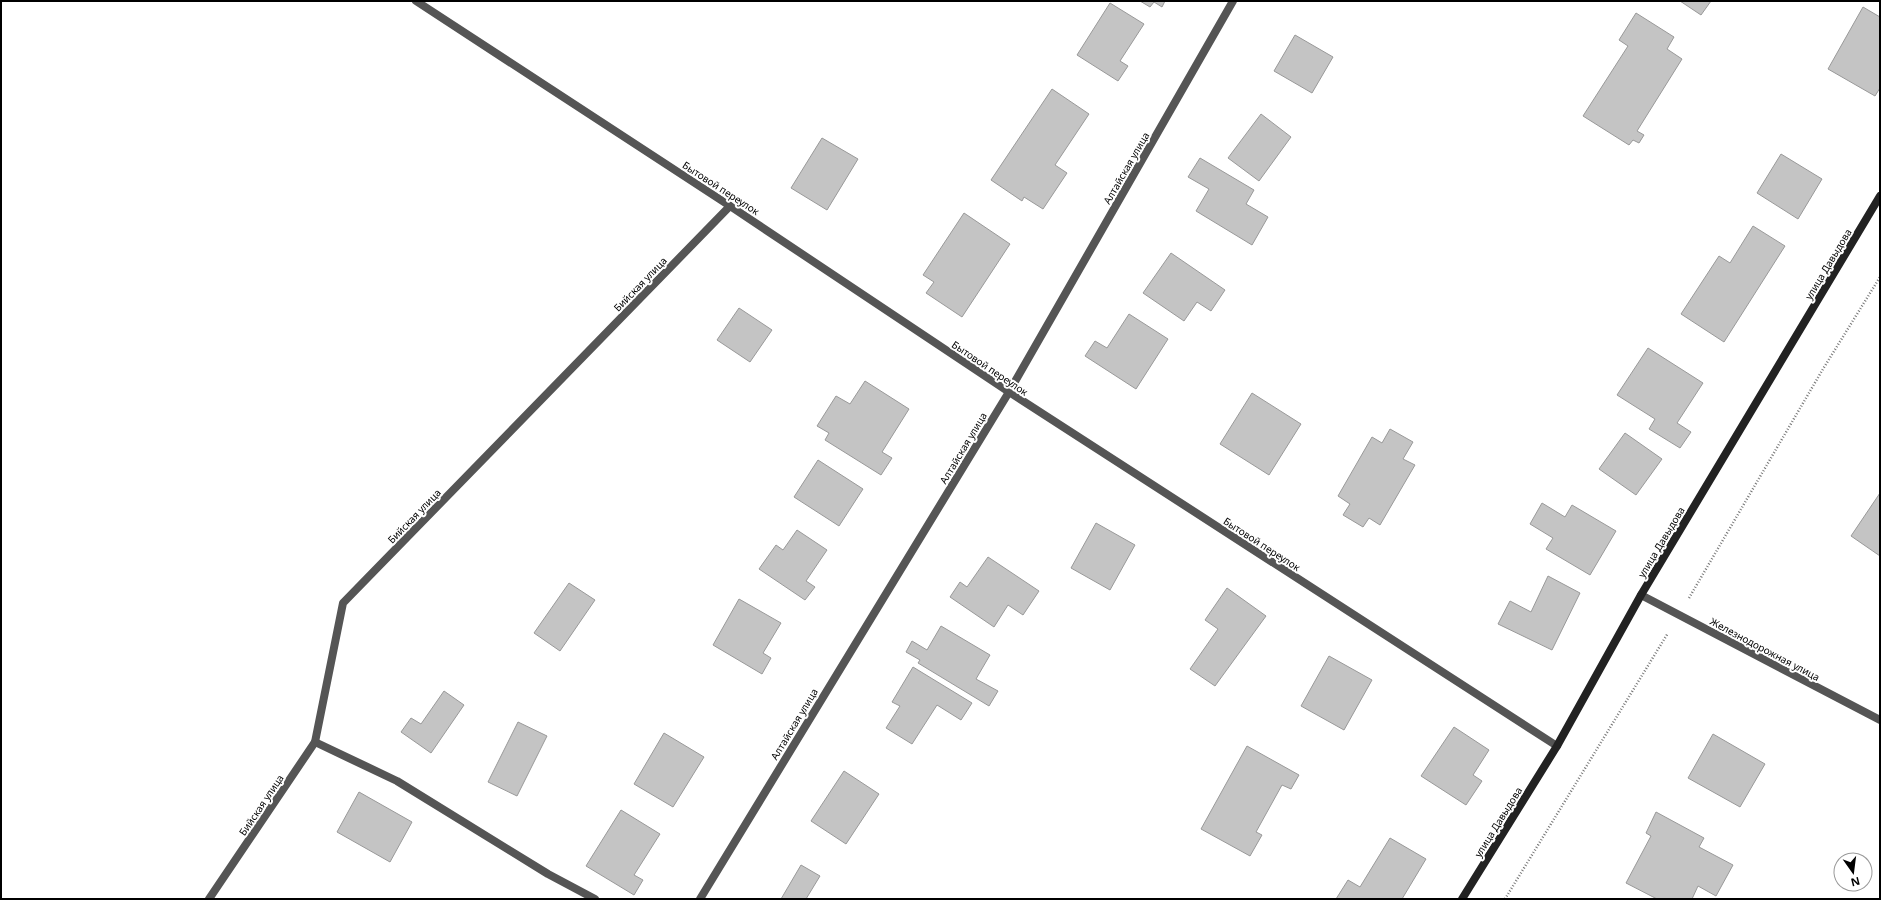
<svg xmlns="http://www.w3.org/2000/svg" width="1881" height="900" viewBox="0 0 1881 900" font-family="'Noto Sans',sans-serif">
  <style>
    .building { fill: #c4c4c4; stroke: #999 }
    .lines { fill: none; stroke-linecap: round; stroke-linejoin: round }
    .path { stroke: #777; stroke-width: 2.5; stroke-dasharray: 1 2; stroke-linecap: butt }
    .minor { stroke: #555; stroke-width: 8 }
    .secondary { stroke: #222; stroke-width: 8 }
    .labels { text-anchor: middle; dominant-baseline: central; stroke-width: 4; stroke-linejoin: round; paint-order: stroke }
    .street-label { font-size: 10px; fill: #000; stroke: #fff }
  </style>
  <rect width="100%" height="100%" fill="#fff"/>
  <g class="building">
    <path d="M1140,1h25l-3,6 -8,-5 -4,5z"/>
    <path d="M1680,1h31l-10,14z"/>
    <path d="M1110,3l34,21 -24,37 8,5 -10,15 -41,-26z"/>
    <path d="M1863,7l17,10v71l-5,8 -47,-27z"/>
    <path d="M1636,13l38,24 -7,12 15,10 -45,72 7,4 -5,8 -6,-3 -4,5 -46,-29 45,-70 -9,-6z"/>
    <path d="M1295,35l38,22 -21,36 -38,-22z"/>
    <path d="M1052,89l37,25 -34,51 12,8 -24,36 -19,-12 -2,4 -31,-21z"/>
    <path d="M1261,114l30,23 -32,44 -31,-23z"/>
    <path d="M822,138l36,21 -31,51 -36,-22z"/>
    <path d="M1781,154l41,25 -24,40 -41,-26z"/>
    <path d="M1200,158l54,32 -8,14 22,13 -16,28 -56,-34 13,-22 -21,-12z"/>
    <path d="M964,213l46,31 -48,73 -36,-24 8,-11 -11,-7z"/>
    <path d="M1753,226l32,20 -61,96 -43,-28 38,-58 11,7z"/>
    <path d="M1171,253l54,37 -14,21 -14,-9 -13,19 -41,-28z"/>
    <path d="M739,308l33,22 -22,32 -33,-22z"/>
    <path d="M1129,314l39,25 -32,50 -51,-33 10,-15 12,7z"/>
    <path d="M1648,348l55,35 -26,40 14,9 -11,16 -31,-19 6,-10 -38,-24z"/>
    <path d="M865,381l44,28 -27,43 10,6 -11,17 -56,-35 4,-7 -12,-7 19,-30 14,8z"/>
    <path d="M1252,393l49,31 -32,51 -49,-31z"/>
    <path d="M1390,429l23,13 -10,17 12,6 -35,60 -11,-7 -6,9 -20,-12 7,-11 -12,-8 34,-59 10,6z"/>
    <path d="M1625,433l37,26 -26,36 -37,-26z"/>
    <path d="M818,460l45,29 -24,37 -45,-29z"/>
    <path d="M1880,493v63l-29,-20z"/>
    <path d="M1542,503l23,14 7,-12 44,26 -26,44 -44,-26 7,-11 -23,-14z"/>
    <path d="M1096,523l39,22 -25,45 -39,-22z"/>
    <path d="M797,530l30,20 -21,31 9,6 -10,13 -46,-31 17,-24 7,5z"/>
    <path d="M988,557l51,34 -16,24 -15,-10 -14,22 -44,-30 10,-15 7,5z"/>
    <path d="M1548,576l32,17 -28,57 -54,-26 12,-23 21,11z"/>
    <path d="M569,583l26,17 -35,51 -26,-18z"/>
    <path d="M1227,588l39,28 -51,70 -25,-17 28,-40 -13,-9z"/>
    <path d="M739,599l42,24 -18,30 8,5 -9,16 -49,-29z"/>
    <path d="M941,626l49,29 -14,24 22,12 -9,15 -71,-43 2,-3 -14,-8 6,-11 15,9z"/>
    <path d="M1329,656l43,24 -28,50 -43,-24z"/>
    <path d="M913,667l59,36 -11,17 -24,-15 -25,39 -26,-16 14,-22 -8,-4z"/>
    <path d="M444,691l20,14 -33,48 -30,-21 10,-14 10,6z"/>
    <path d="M518,722l29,14 -30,60 -29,-14z"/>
    <path d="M1454,727l35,23 -16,25 9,6 -16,24 -45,-29z"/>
    <path d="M664,733l40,24 -31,50 -39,-23z"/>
    <path d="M1713,734l52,30 -25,43 -52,-29z"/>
    <path d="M1247,746l52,29 -8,14 -9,-4 -26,47 6,3 -12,21 -49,-27z"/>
    <path d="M844,771l35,23 -33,50 -35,-23z"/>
    <path d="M359,792l53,30 -22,40 -53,-30z"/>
    <path d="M621,810l39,24 -26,41 9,5 -9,15 -48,-29z"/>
    <path d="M1656,812l48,26 -5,9 34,18 -17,31 -18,-10 -6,13h-35l-31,-16 25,-47 -5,-3z"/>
    <path d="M1390,838l36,21 -24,40h-66l12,-19 12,7z"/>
    <path d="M801,865l19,11 -14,23h-25z"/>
  </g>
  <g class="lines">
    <g class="path">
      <path d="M1689,598l134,-229 57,-92"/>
      <path d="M1505,899l163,-266"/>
    </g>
    <g class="minor">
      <path d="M416,1l314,205 279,186 548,354"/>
      <path d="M1641,595l239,125"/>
      <path d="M315,742l82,39 151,93 47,25"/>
      <path d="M209,899l106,-157 28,-139 387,-397"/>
      <path d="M700,899l309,-507 224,-391"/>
    </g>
    <path class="secondary" d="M1462,899l95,-153 84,-151 239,-399"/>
  </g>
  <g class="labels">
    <g class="street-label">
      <text transform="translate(1126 168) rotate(-60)">Алтайская улица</text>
      <text transform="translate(721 188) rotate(33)">Бытовой переулок</text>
      <text transform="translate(1828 264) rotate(-59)">улица Давыдова</text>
      <text transform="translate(640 284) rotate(-46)">Бийская улица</text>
      <text transform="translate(990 368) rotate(34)">Бытовой переулок</text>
      <text transform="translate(963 448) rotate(-59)">Алтайская улица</text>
      <text transform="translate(414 516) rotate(-46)">Бийская улица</text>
      <text transform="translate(1661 542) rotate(-59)">улица Давыдова</text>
      <text transform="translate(1262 544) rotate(33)">Бытовой переулок</text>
      <text transform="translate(1765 649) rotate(28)">Железнодорожная улица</text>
      <text transform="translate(794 724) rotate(-59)">Алтайская улица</text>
      <text transform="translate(261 805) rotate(-56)">Бийская улица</text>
      <text transform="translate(1498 822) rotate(-58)">улица Давыдова</text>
    </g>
  </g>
  <rect width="1881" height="900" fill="none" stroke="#000000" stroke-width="4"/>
  <g transform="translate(1853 872) rotate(166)"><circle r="19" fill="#ffffff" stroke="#999999"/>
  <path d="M0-3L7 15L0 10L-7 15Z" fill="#000000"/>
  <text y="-6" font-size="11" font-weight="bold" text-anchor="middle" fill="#000000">N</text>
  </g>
</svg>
